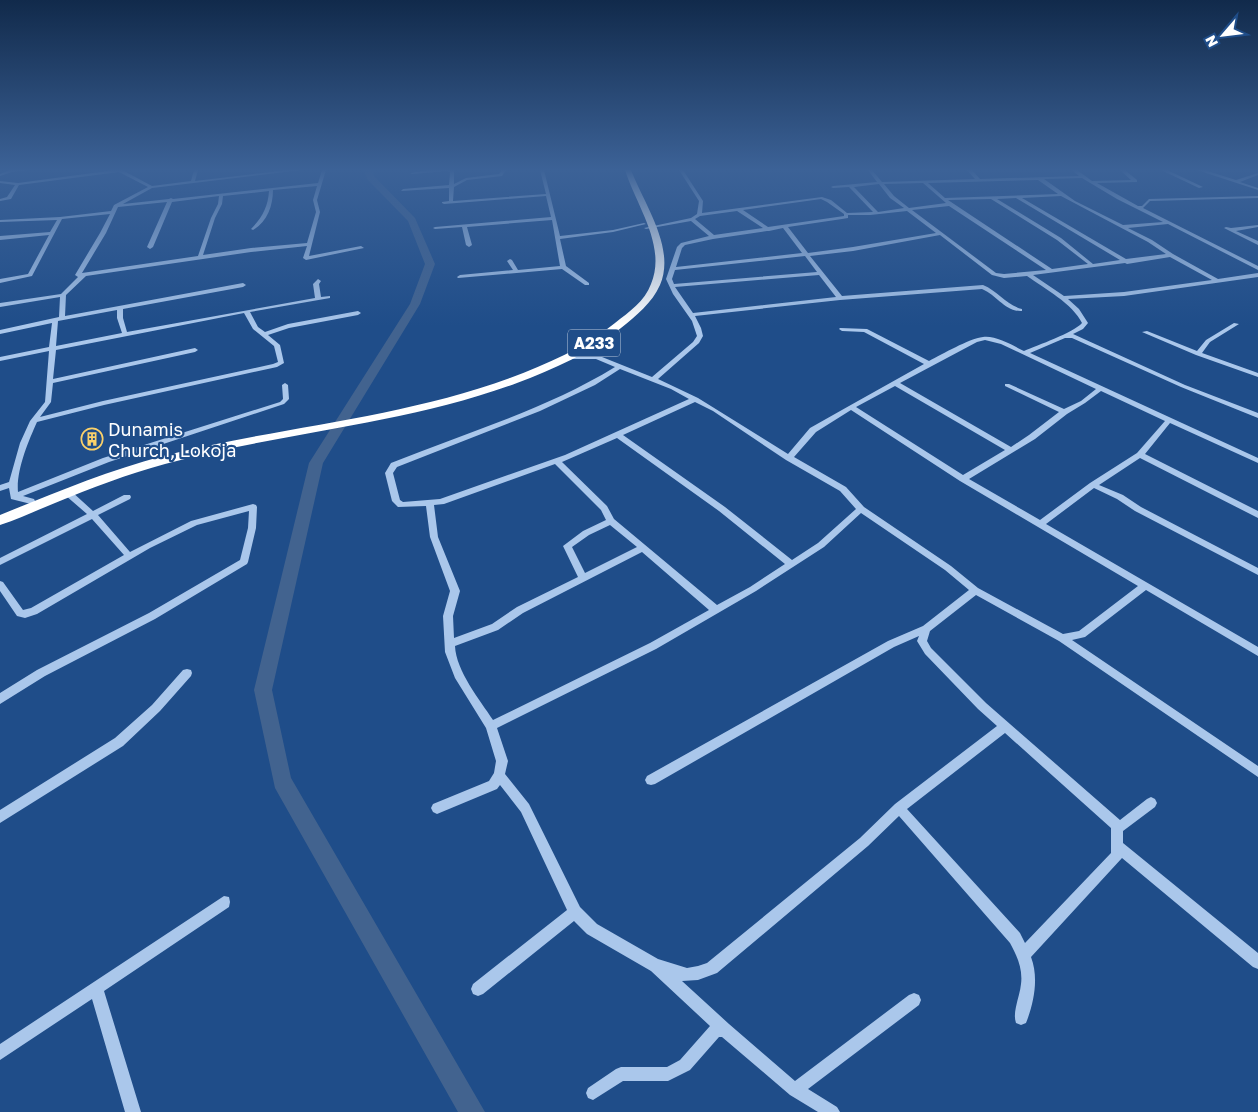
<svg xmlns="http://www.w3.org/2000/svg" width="1258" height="1112" viewBox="0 0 1258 1112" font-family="'Golos Text',sans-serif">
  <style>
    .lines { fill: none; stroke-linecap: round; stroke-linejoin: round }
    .river { fill: #42638f; fill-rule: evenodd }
    .minor { fill: #aac7eb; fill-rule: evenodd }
    .highway { fill: #fff; fill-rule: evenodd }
    .labels { text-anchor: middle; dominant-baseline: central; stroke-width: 4.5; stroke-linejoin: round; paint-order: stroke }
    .shield { fill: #1f4d89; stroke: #bccadc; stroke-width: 1 }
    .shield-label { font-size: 16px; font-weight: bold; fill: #fff }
    .poi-label { font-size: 18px; fill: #fff; stroke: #1f4d89; text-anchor: start }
  </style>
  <rect width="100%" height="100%" fill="#1f4d89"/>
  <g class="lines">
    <path class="river" d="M364,170h8l2,6 41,42 20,46 -15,40 -97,159 -51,227 19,88 194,334h-27l-183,-324 -21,-98 55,-227 101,-159 15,-40 -17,-43 -41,-42z"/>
    <g class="minor">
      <path d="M9,170h19l-16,2 -12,4v-2z"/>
      <path d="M115,170h7l30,16 39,-5 3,-11h4l-3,11 92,-11h14l-149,18 -29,16 46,-5 2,-1 2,1 145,-16 4,-13h4l-9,30 3,12 -11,44 52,-10 3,2 -58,12 -3,-2 4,-12 -56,6 -165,24 -20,19 -1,21 178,-33 3,2 -3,2 -120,22v9l4,14 188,-34 -2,-14 5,-5 3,2 -2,3 2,13 9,-1v2l-80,14 8,15 7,5 23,-8 70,-13 3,2 -3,2 -69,13 -21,7 12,10 4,18 -7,4 -173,38 -67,17c-9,20 -21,49 -19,70l85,-34 177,-56 3,-3 -1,-14 3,-2 3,2 1,14 -5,5 -175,58 -86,34 11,3 1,2 -1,2 -3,1 -20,-5 -2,-11 -9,3v-6l9,-3 11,-39 10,-22 15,-19 4,-51 -49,10v-4l49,-10 3,-24 -52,11v-4l59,-13 1,-20 -60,10v-4l61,-9 17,-17 -3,-2 25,-42 10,-19 -48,5 -30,57 -32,7v-4l28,-5 21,-39 -49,5v-4l50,-4 7,-12 -57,2v-2l60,-3 51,-6 3,-6 34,-18 -29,-15 -100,13 -8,14 -11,2v-2l7,-2 8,-12 -15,-2v-2l18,2zM317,186l-4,14 3,12 -9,31 -56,5 -48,7 12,-37 7,-14 1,-8 46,-5c-1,16 -7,27 -18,38l2,1c14,-8 20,-24 20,-40zM219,196l-1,8 -7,14 -13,38 -116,17 24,-40 12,-26 49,-5 -20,45 3,2 3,-2 19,-45zM117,310v8l5,15 -66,13 2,-25zM244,313l9,16 21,17 4,16 -5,2 -170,37 -63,16 11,-15 2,-19 142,-31 3,-2 -3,-2 -142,31 3,-29z"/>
      <path d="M430,170h24v14l12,-6 33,-4 3,-4h4l-4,6 -35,4 -13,7 -1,14 93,-7 -6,-24h4l16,66 53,-6 31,-7 2,1 -33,8 -53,7 6,27 23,17v2h-4l-23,-16 -104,9 -1,-1 3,-2 53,-5 -6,-9 3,-2 2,1 6,10 42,-4 -8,-46 -85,7 5,18 -3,2 -3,-2 -4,-18 -27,2 -2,-1 2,-1 116,-10 -5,-21 -102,8 -2,-1v-1l7,-1v-13l-48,3 2,-2 46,-4 1,-13 -3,-1 -35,3 -2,-1z"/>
      <path d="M679,170h4l20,31 -1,12 120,-16 9,3 16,13 26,-1 -24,-25 -16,1 -2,-1 2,-1 44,-4 -9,-12h4l10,12 93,-3 -8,-9h5l8,9 99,-3 -7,-6h5l15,11 39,-1 -11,-10h5l12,10v2l-40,1 41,23h4l7,-7 109,-3v2l-108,3 -7,7 115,58v4l-90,-46 -40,4 24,12 21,14 45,25 40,-6v4l-134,19 -56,3 11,10 9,14 -5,6 -10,5 112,51 73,28v5l-77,-31 -109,-49h-7l-35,15 228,105v5l-88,-40 -25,31 113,57v7l-118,-60 -41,27 24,10 18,12 117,61v7l-123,-64 -18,-12 -23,-11 -48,36 212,123v9l-112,-66 -61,47 -13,3 186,126v11l-199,-136 -83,-46 -46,36 -3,10 4,7 55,55 134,117 27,-21 4,-2 4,2 2,4 -2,4 -32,24v12l135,110v16l-5,-2 -131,-109 -91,99c8,21 3,46 -5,66l-5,2 -5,-2c-4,-11 4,-27 5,-39 2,-15 -4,-28 -11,-41l-111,-127 -31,30 -151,127 -19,7 -16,1 47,43 66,57 114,-86 5,-2 5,2 2,5 -2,5 -111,84 29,18 3,5h-22l-28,-17 -68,-58h-3l-29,33 -22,11h-45l-30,19 -5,-2 -2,-5 2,-5 28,-19 5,-2h46l13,-7 30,-34 -59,-55 -64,-37 -13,-13 -91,73 -5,2 -5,-2 -2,-5 2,-5 94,-74 -46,-98 -21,-27 -3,4 -60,25 -4,-2 -2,-4 2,-4 56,-23 5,-8 2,-12 -10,-33 -31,-50 -10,-26 -2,-36 7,-25 -20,-54 -4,-31 -28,1 -6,-6 -7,-28 6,-10c76,-31 154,-53 224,-96l-19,-8h-28l-3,-2 1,-1 31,-1 55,22 41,-35 4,-6 -5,-15 -19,-27 -7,-15 11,-32 4,-4 28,-7 -18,-15 -45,8 -2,-1 47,-10 6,-4 2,-13zM1082,178l35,21 46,23 -40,3 -48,-24 -31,-22zM1038,180l20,14 -113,4 -17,-15zM923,183l23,20 -37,5 -15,-12 -10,-12zM879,184l11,14 14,10 -26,4 -24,-25zM1061,196l87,46 18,12 -40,5 -104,-61zM1016,198l104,62 -27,4 -32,-26 -64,-39zM821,199l6,3 17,12v2l-76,11 -25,-17zM991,199l66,41 31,24 -36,5 -104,-69zM949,206l97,64 -42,4 -8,-1 -84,-63zM737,211l26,17 -49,7 -19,-16 5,-3zM907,211l29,22 -83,14 -45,6 -20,-26 54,-8 6,-1v-3h22zM783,228l19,25 -126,14 6,-19 3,-3 28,-6 54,-8h2zM940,235l52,40 12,3 23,-2c17,12 46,28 55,47 -9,10 -44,22 -58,28 -10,-5 -29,-16 -41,-14 -15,2 -40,17 -54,24l-62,-32 -27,-1 -1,1 3,2 22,1 60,32 -75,42 -39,22 -22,26 -90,-56 -40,-19 41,-36 4,-7 -2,-8 -6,-12 145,-16 142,-11c15,6 23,23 40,22v-2c-16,-4 -24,-18 -39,-24l-141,11 -32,-40 43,-5zM805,256l12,16 -143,12 -2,-5 3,-9zM1170,257l42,23 -88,12 -60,4 -31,-21 92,-12 2,1zM819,275l17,22 -143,16 -18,-26zM985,340l16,4 95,45 -15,12 -17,8 -55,-25h-4v2l54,26 -30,23 -18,12 -111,-64 77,-41zM620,369l51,20 18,10 -124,56 -125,44 -37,3 -3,-2 -7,-27 4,-6 143,-56 55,-26zM895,386l110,64 -42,25 -107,-68zM1101,391l64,30 -28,32 -47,30 -50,37 -71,-41 66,-40 32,-25 18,-11zM695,402l18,9 73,49 54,31 16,18 -38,34 -26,17 -67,-53 -102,-72zM851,410l109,71 178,105 -59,45 -16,3 -85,-46 -27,-22 -87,-59 -18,-20 -52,-30 22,-25zM617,438l102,73 66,53 -35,23 -33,18 -103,-86 -7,-13 -45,-44zM555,464l46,46 5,10 -23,11 -20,15 15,31 -61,30 -25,17 -38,14 -1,-22 7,-25 -22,-54 -4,-32 10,-1zM861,513l84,57 24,20 -46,36 -35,15 -241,135 -2,4 2,4 4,1 4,-1 239,-137 25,-11 -2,5 8,13 53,55 19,17 -102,78 -35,34 -153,125 -9,3 -11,2 -29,-9 -61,-35 -17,-17 -51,-103 -24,-30 3,-13 -11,-33 159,-79 100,-58 68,-44zM610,525l27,22 -52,26 -13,-26 17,-12zM642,552l67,58 -59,33 -157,77c-13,-20 -37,-49 -38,-74l43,-16 25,-17zM1005,733l106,95v25l-86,90 -5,-10 -113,-124z"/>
      <path d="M1161,170h6l36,17 -4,1z"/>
      <path d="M1197,170h7l32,10 22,-7v2l-18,7 18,6v2z"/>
      <path d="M1258,225v2l-22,4 22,10v4l-34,-17 2,-1 5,1z"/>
      <path d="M1234,323l5,1 -29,18 -8,11 56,20v4l-62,-22 -54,-23 5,-1 50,20 9,-11z"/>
      <path d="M68,490l3,1 22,20 31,-16h6l1,2 -1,2 -32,16 32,37 61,-31 62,-17 3,1 1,2 -1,21 -8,34 -1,2 -92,55 -110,57 -45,28v-11l37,-23 112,-57 91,-53 8,-32 1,-17 -52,14 -47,23 -113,66 -12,4 -8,-2 -17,-25v-10l3,1 20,28 8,-2 93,-53 -32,-36 -92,46v-7l87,-44 -22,-19 -1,-2 1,-2z"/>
      <path d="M187,669l4,1 1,3 -1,3 -31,35 -37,35 -123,77v-13l115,-72 37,-33 31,-35z"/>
      <path d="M224,896l5,1 1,5 -1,5 -125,84 37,121h-16l-33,-113 -92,61v-16z"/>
    </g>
    <path class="highway" d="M625,170h6c13,34 45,78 29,115 -8,18 -24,31 -39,43 -31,25 -67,41 -104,55 -114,42 -235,49 -352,81 -37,10 -74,24 -110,39 -18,7 -36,16 -55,22v-10c54,-22 107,-44 163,-59 115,-29 235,-37 347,-78 37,-14 74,-30 105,-55 14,-11 30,-22 36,-39 16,-38 -15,-79 -26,-114z"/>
  </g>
  <linearGradient id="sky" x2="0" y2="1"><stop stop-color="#112a4b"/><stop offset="0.52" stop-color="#3c6297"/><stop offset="1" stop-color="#3c6297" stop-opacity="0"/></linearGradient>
  <rect width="1258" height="326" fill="url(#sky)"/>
  <defs>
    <g id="building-ring" transform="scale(1.125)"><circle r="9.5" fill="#1f4d89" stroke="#fad16a" stroke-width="1.5"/><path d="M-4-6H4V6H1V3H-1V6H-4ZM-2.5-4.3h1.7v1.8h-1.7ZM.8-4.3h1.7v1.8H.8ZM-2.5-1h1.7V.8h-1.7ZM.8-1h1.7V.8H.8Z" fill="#fad16a"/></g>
  </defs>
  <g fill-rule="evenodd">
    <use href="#building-ring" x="92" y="439"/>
  </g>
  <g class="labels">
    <rect class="shield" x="568" y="329.5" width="52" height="27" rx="4"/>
    <g class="shield-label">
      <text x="594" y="343">A233</text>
    </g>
    <g class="poi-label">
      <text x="108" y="429">Dunamis<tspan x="108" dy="21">Church, Lokoja</tspan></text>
    </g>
  </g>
  <g transform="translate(1223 35) rotate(242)" stroke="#1f4d89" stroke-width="4" paint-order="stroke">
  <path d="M0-4L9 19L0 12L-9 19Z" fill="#ffffff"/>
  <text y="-8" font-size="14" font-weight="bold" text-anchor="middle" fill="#ffffff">N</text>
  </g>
</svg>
